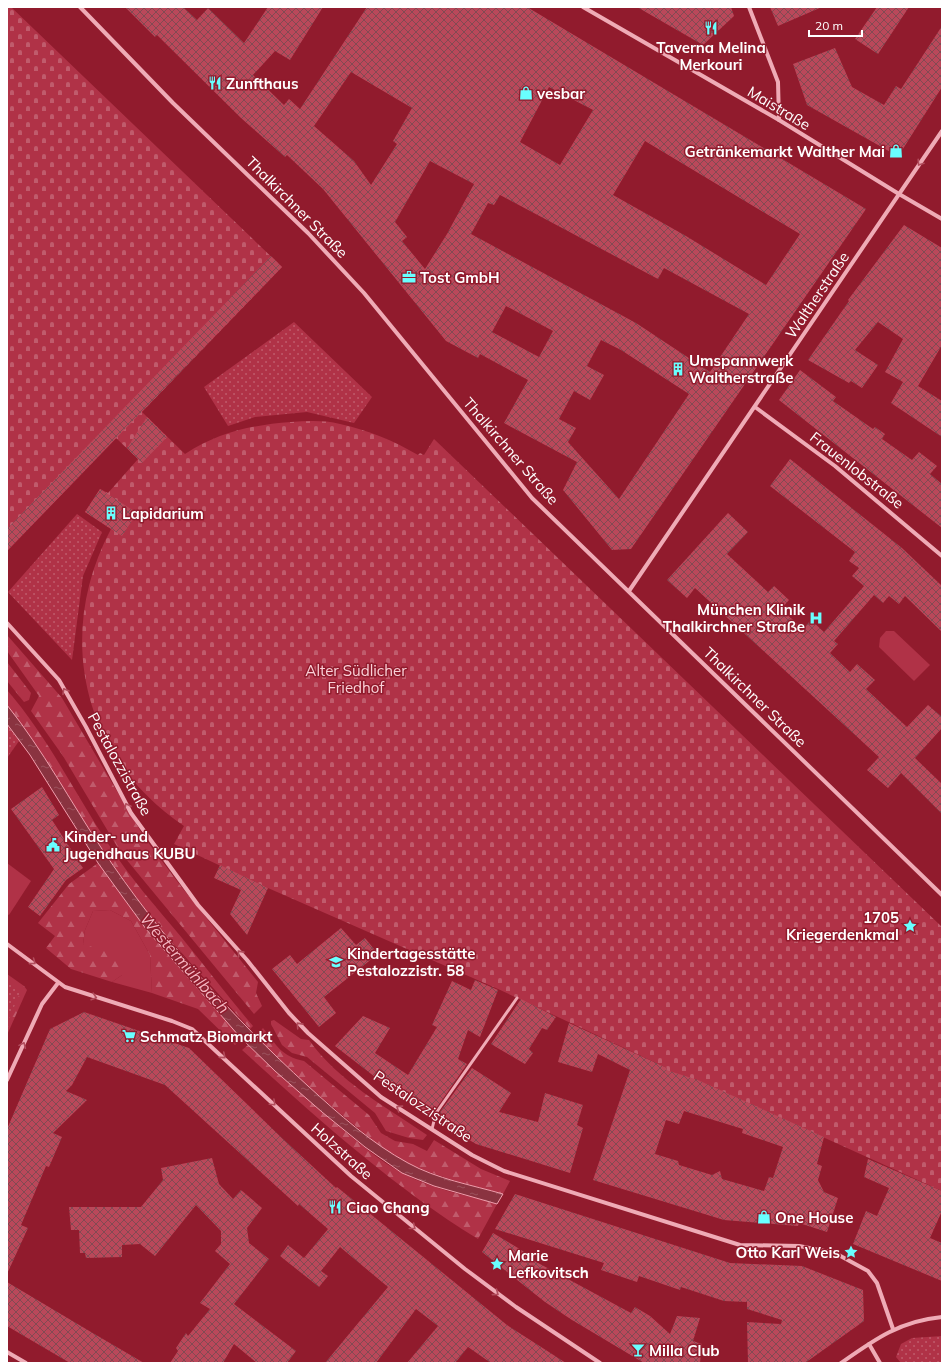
<svg xmlns="http://www.w3.org/2000/svg" width="949" height="1370" viewBox="0 0 949 1370" font-family="Mulish,sans-serif">
  <style>
    .green { fill: #b03247 }
    .forest { fill: url(#forest-firs) }
    .cemetery { fill: url(#cemetery-stones) }
    .park { fill: url(#park-dots) }
    .water { fill: url(#water-ripples); stroke: #f09ead }
    .building { fill: url(#building-cross-hatch); fill-rule: evenodd }
    .lines { fill: none; stroke-linecap: round; stroke-linejoin: round }
    .service { stroke: #efabb6; stroke-width: 3 }
    .minor { stroke: #efabb6; stroke-width: 4 }
    .oneway { stroke: #b24d5d }
    .labels { text-anchor: middle; dominant-baseline: central; stroke-width: 3; stroke-linejoin: round; paint-order: stroke }
    .poi-label { font-size: 15px; font-weight: bold; fill: #fff; stroke: #911b2d; text-anchor: start }
    .street-label { font-size: 15px; fill: #fff; stroke: #911b2d }
    .park-label { font-size: 15px; fill: #fad1d8; stroke: #911b2d }
    .water-label { font-size: 16px; font-style: italic; fill: #f5b7c2; stroke: #911b2d }
  </style>
  <defs>
    <pattern id="forest-firs" width="22" height="20" patternUnits="userSpaceOnUse"><rect width="22" height="20" fill="#b03247"/><path d="M5 1l3.5 6h-7zM16 11l3.5 6h-7z" fill="#c05b6c"/></pattern>
    <pattern id="cemetery-stones" width="16" height="16" patternUnits="userSpaceOnUse"><rect width="16" height="16" fill="#b03247"/><path d="M2 7V4a2 2 0 0 1 4 0v3zM10 15v-3a2 2 0 0 1 4 0v3z" fill="#c05b6c"/></pattern>
    <pattern id="park-dots" width="8" height="8" patternUnits="userSpaceOnUse"><rect width="8" height="8" fill="#b03247"/><path d="M2 2h.1M6 6h.1" fill="none" stroke="#c05b6c" stroke-width="1.8" stroke-linecap="round"/></pattern>
    <pattern id="water-ripples" width="26" height="14" patternUnits="userSpaceOnUse"><rect width="26" height="14" fill="#8a3340"/><path d="M2 4q2-2 4 0t4 0M15 11q2-2 4 0t4 0" fill="none" stroke="#9c525d"/></pattern>
    <pattern id="building-cross-hatch" width="8" height="8" patternUnits="userSpaceOnUse"><rect width="8" height="8" fill="#ba485a"/><path d="M0 0l8 8M0 8l8-8" fill="none" stroke="#834a53"/></pattern>
  </defs>
  <rect width="100%" height="100%" fill="#911b2d"/>
  <g class="green">
    <path d="M886,631h8l36,34 -16,16 -35,-34 1,-9z"/>
    <path d="M7,863l24,18 -22,34 -2,-1z"/>
    <path d="M110,910l21,11 19,34 2,38 -40,-11 10,-7 -39,-31 2,-14 8,-19z"/>
  </g>
  <g class="forest">
    <path d="M7,635l55,63 82,139 36,48 78,97 -2,11 6,13 -8,8 -133,-161 -58,-97 -32,-45 8,-15 -32,-45z"/>
    <path d="M7,662l24,31 -2,7 -5,2 -17,-21z"/>
    <path d="M7,690c41,47 68,104 102,155 21,33 48,63 73,93 24,29 46,59 71,88l-3,3 -97,-108 -51,-72 -65,-102 -30,-42z"/>
    <path d="M98,863l48,66 96,109 -7,7 -37,-36 -46,-16 -2,-38 -19,-34 -21,-11 -17,1 -8,19 -2,14 31,10 10,10 -2,11 -10,7 -41,-13 -25,-21 9,-12 -17,-13 31,-39z"/>
    <path d="M7,974l17,12 3,4 -20,45z"/>
    <path d="M274,1020l27,19 8,1c29,41 77,67 118,95l-4,5 -14,-2 -23,-7 -11,-18 -68,-56 -15,-4 -10,-8 -11,-21v-3z"/>
    <path d="M263,1028c14,18 18,28 41,33l65,54 12,18 14,8 18,3 14,7 7,-11 47,29 29,12 -7,13c-31,-9 -63,-16 -93,-30 -20,-9 -40,-26 -57,-40 -34,-28 -67,-57 -97,-88z"/>
    <path d="M248,1045c30,29 61,56 93,83 19,16 39,33 61,45 29,16 64,22 95,31l-19,35c-86,-53 -161,-121 -236,-189z"/>
  </g>
  <path class="cemetery" d="M7,7h4l271,260 -140,145 43,42c34,-22 67,-29 106,-32 16,-1 33,-2 49,2 28,6 54,17 78,31l2,-2 4,2 10,-16 508,488v264l-247,-112 -3,8 -26,-17 1,-2 -169,-79 -230,-101 -94,-44 10,-18c-101,-68 -130,-190 -73,-297l-26,-17 15,-23 8,4 30,-34 -22,-21 -109,113z"/>
  <g class="park">
    <path d="M294,322l78,75 -18,26 -47,-11 -52,5 -27,9 -24,-39z"/>
    <path d="M77,514l25,18 -19,44 -11,84 -64,-68z"/>
    <path d="M7,724l12,17 -12,17z"/>
    <path d="M7,982l14,9 -14,32z"/>
    <path d="M942,1336v27h-41l-5,-6 5,-13 11,-6z"/>
  </g>
  <path class="water" d="M7,705c36,45 63,96 95,144 58,87 129,167 206,237 31,28 63,57 100,77 29,16 64,22 95,31l-6,10 -63,-18 -32,-13 -37,-26 -43,-35 -47,-41 -36,-35 -93,-107 -48,-66 -68,-108 -23,-31z"/>
  <g class="building">
    <path d="M125,7h58l14,13 11,-12 36,35 24,-36h55l-33,53 -15,-9 -22,24 31,30 5,-6 11,10 67,-102h160l339,202 -235,340 -19,1 -49,-60 14,-28 -73,-39 24,-43 -48,-26 -2,4 -32,-17 -123,-152 -36,-34 -2,2 -44,-39 -84,-83 -2,2zM351,72l61,36 -19,33 4,3 -26,41 -17,-24 -40,-35zM549,87l44,23 -33,55 -40,-23zM645,141l155,93 -34,51 -80,-49 -73,-41zM430,161l44,23 -27,50 -22,35 -23,-28 5,-4 -12,-15zM500,195l158,84 6,-11 85,46 -39,58 -74,-49 -165,-89 17,-31 6,2zM506,306l47,25 -14,26 -47,-25zM601,340l20,10 68,44 -70,105 -51,-57 8,-14 -17,-9 15,-28 16,9 14,-25 -17,-9z"/>
    <path d="M637,7h94l3,9 -31,29z"/>
    <path d="M770,7h52l-44,19z"/>
    <path d="M877,7h32l-31,47 -23,-15z"/>
    <path d="M942,26v61l-41,65 -7,2 -87,-49 -14,-41 42,-16 17,39 32,18 12,-19 5,3z"/>
    <path d="M904,225l38,23v97l-24,41 24,15v36l-51,-34 12,-21 -18,-10 18,-33 -25,-17 -23,28 23,15 -16,23 -11,-7 -2,2 -41,-23 41,-59 -1,-1z"/>
    <path d="M271,256l11,11 -275,284v-22z"/>
    <path d="M800,370l36,27 -3,4 40,28 2,-2 10,7 -3,5 30,21 7,-8 18,14 -7,8 12,10v44l-163,-128z"/>
    <path d="M147,417l20,20 -25,26 -15,-15z"/>
    <path d="M790,459l112,89 40,38v46l-37,-36 -6,8 -10,-8 -6,7 -9,-8 -40,46 4,3 -8,9 20,19 7,-8 18,16 -9,9 41,38 21,-22 14,12v11l-27,30 27,26v30l-41,-41 -13,15 -21,-18 12,-13 -184,-169 -8,10 -20,-18 61,-67 20,19 -21,22 41,38 6,-6 15,14 -8,9 22,20 8,-9 13,12 40,-46 -12,-10 7,-8 -10,-7 6,-9 -85,-66z"/>
    <path d="M100,489l37,24 -15,23 -37,-24z"/>
    <path d="M42,787l17,28 -7,5 31,48 -17,12 -26,36 -12,-9 26,-38 -43,-60z"/>
    <path d="M220,865l48,23 -21,47 -17,-21 11,-24 -27,-12z"/>
    <path d="M341,928l15,17 9,-7 13,16 -54,43 12,16 -17,14 -47,-58 18,-14 7,9z"/>
    <path d="M475,980l23,10 -18,47 -12,-7 -10,29 9,5 -34,49 -10,1 -1,-5 -25,-15 -62,-48 28,-30 27,12 -15,25 33,22 29,-48 -5,-2 20,-44 19,9z"/>
    <path d="M521,999l35,18 -9,13 -5,-2 -13,21 4,4 -8,11 -34,-20z"/>
    <path d="M84,1012l105,36 94,91 53,49 1,-1 31,25 139,113 59,38h-75l-23,-16 -13,16h-48l31,-37 -22,-17 -40,54h-51l63,-76 -48,-40 -19,24 7,5 -9,11 -39,-31 8,-11 16,13 24,-29 -29,-25 -1,2 -133,-121 -78,-28 -15,28 -6,6 21,9 -34,33 9,4 -13,30 -3,-1 -25,59 7,3 -21,46v-145l43,-100z"/>
    <path d="M569,1023l98,45 -1,2 32,10 126,57 -7,27 5,2 -4,14 6,12 14,6 -11,34 -28,-9 -1,3 -74,-6 -131,-40 37,-110 -32,-16 -6,18 -34,-10zM684,1111l59,18 -1,4 41,14 -10,31 -4,-1 -5,14 -42,-12 -2,-8 -8,4 -33,-10 -1,-4 -23,-7 11,-34 13,4z"/>
    <path d="M472,1068l39,25 -12,19 39,10 7,-29 38,12 -6,20 6,3 -13,45 -94,-29 -29,-17 -7,-15z"/>
    <path d="M212,1158l7,26 14,15 8,-9 21,18 -15,20 2,15 20,16 -35,45 62,47 -9,12h-30l-23,-19 -11,19h-53l8,-12 -2,-3 10,-15 2,3 22,-27 -10,-6 30,-39 -15,-13 6,-7v-13l-25,-26 -41,51 -15,-12 -18,1v12l-36,1 -1,-5h-5l-1,-23h-8l-2,-23h72l22,-27 -2,-12z"/>
    <path d="M868,1159l74,32v20l-12,27 12,5v38l-89,-37 13,-33 11,5 12,-28 -25,-11z"/>
    <path d="M515,1194l215,69 72,3 61,24 1,31 -59,42h-57l-1,-41 34,2 1,-4 -35,-11v-7l-23,-1 -43,-14 -1,3 -41,-14 -2,6 -36,-12 3,-7 -109,-34z"/>
    <path d="M493,1233l35,21 -1,3 104,56 4,-6 15,9 20,18 7,-18 23,2 -7,23 9,3 -2,19h-56l-72,-43 -27,-18 -63,-50z"/>
    <path d="M7,1282l84,50 53,31h-74l-63,-37z"/>
  </g>
  <g class="lines">
    <path class="service" d="M432,1129l4,-16 81,-115"/>
    <g class="minor">
      <path d="M80,7l93,96 135,130 56,60 168,205 410,397"/>
      <path d="M583,7l196,113 120,74 43,25"/>
      <path d="M749,7l29,75 1,38"/>
      <path d="M755,407l80,59 107,90"/>
      <path d="M629,591l313,-460"/>
      <path d="M7,623l52,57 27,47 45,86 67,92 49,55 42,53 19,20 73,64 91,58 32,16 236,74 59,1 36,7 33,18 9,12 16,46"/>
      <path d="M7,944l58,43 107,34 20,8 159,147 114,93 51,38 84,56"/>
      <path d="M7,1080l35,-76 16,-21"/>
      <path d="M869,1344l11,19"/>
      <path d="M7,1352l19,11"/>
      <path d="M841,1363c34,-24 59,-42 101,-46"/>
    </g>
  </g>
  <defs><path id="oneway-chevron" d="M-2-3.5L2.5 0L-2 3.5" fill="none" stroke-width="1.6" stroke-linecap="round" stroke-linejoin="round"/></defs>
  <g class="oneway">
    <use href="#oneway-chevron" transform="translate(920 163) rotate(124)"/>
    <use href="#oneway-chevron" transform="translate(65 691) rotate(-120)"/>
    <use href="#oneway-chevron" transform="translate(127 806) rotate(-117)"/>
    <use href="#oneway-chevron" transform="translate(240 953) rotate(-132)"/>
    <use href="#oneway-chevron" transform="translate(33 962) rotate(37)"/>
    <use href="#oneway-chevron" transform="translate(94 997) rotate(17)"/>
    <use href="#oneway-chevron" transform="translate(299 1025) rotate(-132)"/>
    <use href="#oneway-chevron" transform="translate(23 1045) rotate(-66)"/>
    <use href="#oneway-chevron" transform="translate(223 1056) rotate(41)"/>
    <use href="#oneway-chevron" transform="translate(273 1103) rotate(43)"/>
    <use href="#oneway-chevron" transform="translate(399 1108) rotate(-147)"/>
    <use href="#oneway-chevron" transform="translate(413 1227) rotate(39)"/>
    <use href="#oneway-chevron" transform="translate(496 1293) rotate(36)"/>
  </g>
  <defs>
    <g id="restaurant-bare" transform="scale(1.08)"><path d="M-5-6h1v4h1v-4h1v4h1v-4h1v5L-1.5 .5V6h-2V.5L-5-1ZM5-6V6H3V1.5H1.5Q1.5-4 5-6Z" fill="#69ffff" stroke="#911b2d" stroke-width="2.5" paint-order="stroke"/></g>
    <g id="shop-bare" transform="scale(1.08)"><path d="M-5-2.5h2.3a2.7 3.5 0 0 1 5.4 0H5L5.5 6h-11ZM-1.5-2.5h3a1.5 2.3 0 0 0-3 0Z" fill="#69ffff" stroke="#911b2d" stroke-width="2.5" paint-order="stroke"/></g>
    <g id="office-bare" transform="scale(1.08)"><path d="M-6-3h4V-5.5h4V-3h4V5H-6ZM-1-4.5V-3h2v-1.5ZM-6 0V1H6V0Z" fill="#69ffff" stroke="#911b2d" stroke-width="2.5" paint-order="stroke"/></g>
    <g id="building-bare" transform="scale(1.08)"><path d="M-4-6H4V6H1V3H-1V6H-4ZM-2.5-4.3h1.7v1.8h-1.7ZM.8-4.3h1.7v1.8H.8ZM-2.5-1h1.7V.8h-1.7ZM.8-1h1.7V.8H.8Z" fill="#69ffff" stroke="#911b2d" stroke-width="2.5" paint-order="stroke"/></g>
    <g id="hospital-bare" transform="scale(1.08)"><path d="M-5-5h3v3.5h4V-5h3V5h-3V1.5h-4V5h-3Z" fill="#69ffff" stroke="#911b2d" stroke-width="2.5" paint-order="stroke"/></g>
    <g id="civic-bare" transform="scale(1.08)"><path d="M-.6-6.5H3V-4.5H.6V-3L4-1V1h2V6H-6V1h2V-1L-.6-3ZM-1.2 2.5V6h2.4V2.5Z" fill="#69ffff" stroke="#911b2d" stroke-width="2.5" paint-order="stroke"/></g>
    <g id="sight-bare" transform="scale(1.08)"><path d="M0-6L1.8-2.2L6-1.7L2.9 1.2L3.7 5.4L0 3.3L-3.7 5.4L-2.9 1.2L-6-1.7L-1.8-2.2Z" fill="#69ffff" stroke="#911b2d" stroke-width="2.5" paint-order="stroke"/></g>
    <g id="school-bare" transform="scale(1.08)"><path d="M0-5L7-2L0 1L-7-2ZM-4 1L0 2.5L4 1V4Q0 6-4 4Z" fill="#69ffff" stroke="#911b2d" stroke-width="2.5" paint-order="stroke"/></g>
    <g id="supermarket-bare" transform="scale(1.08)"><path d="M-6-5.5h2.5l.6 2H6L4.5 2H-2.5L-4.4-4H-6ZM-1.5 3.2a1.3 1.3 0 1 0 .1 0ZM3 3.2a1.3 1.3 0 1 0 .1 0Z" fill="#69ffff" stroke="#911b2d" stroke-width="2.5" paint-order="stroke"/></g>
    <g id="bar-bare" transform="scale(1.08)"><path d="M-6-5H6L.8 .8V4.5H3.5V6h-7V4.5H-.8V.8Z" fill="#69ffff" stroke="#911b2d" stroke-width="2.5" paint-order="stroke"/></g>
  </defs>
  <g fill-rule="evenodd">
    <use href="#restaurant-bare" x="711" y="28"/>
    <use href="#restaurant-bare" x="215" y="83"/>
    <use href="#shop-bare" x="526" y="93"/>
    <use href="#shop-bare" x="896" y="151"/>
    <use href="#office-bare" x="409" y="277"/>
    <use href="#building-bare" x="678" y="369"/>
    <use href="#building-bare" x="111" y="513"/>
    <use href="#hospital-bare" x="816" y="618"/>
    <use href="#civic-bare" x="53" y="845"/>
    <use href="#sight-bare" x="910" y="926"/>
    <use href="#school-bare" x="336" y="962"/>
    <use href="#supermarket-bare" x="129" y="1036"/>
    <use href="#restaurant-bare" x="335" y="1207"/>
    <use href="#shop-bare" x="764" y="1217"/>
    <use href="#sight-bare" x="851" y="1252"/>
    <use href="#sight-bare" x="497" y="1264"/>
    <use href="#bar-bare" x="638" y="1350"/>
  </g>
  <g class="labels">
    <g class="poi-label">
      <text x="711" y="47" text-anchor="middle">Taverna Melina<tspan x="711" dy="17">Merkouri</tspan></text>
      <text x="226" y="83">Zunfthaus</text>
      <text x="537" y="93">vesbar</text>
      <text x="885" y="151" text-anchor="end">Getränkemarkt Walther Mai</text>
      <text x="420" y="277">Tost GmbH</text>
      <text x="689" y="360">Umspannwerk<tspan x="689" dy="17">Waltherstraße</tspan></text>
      <text x="122" y="513">Lapidarium</text>
      <text x="805" y="609" text-anchor="end">München Klinik<tspan x="805" dy="17">Thalkirchner Straße</tspan></text>
      <text x="64" y="836">Kinder- und<tspan x="64" dy="17">Jugendhaus KUBU</tspan></text>
      <text x="899" y="917" text-anchor="end">1705<tspan x="899" dy="17">Kriegerdenkmal</tspan></text>
      <text x="347" y="953">Kindertagesstätte<tspan x="347" dy="17">Pestalozzistr. 58</tspan></text>
      <text x="140" y="1036">Schmatz Biomarkt</text>
      <text x="346" y="1207">Ciao Chang</text>
      <text x="775" y="1217">One House</text>
      <text x="840" y="1252" text-anchor="end">Otto Karl Weis</text>
      <text x="508" y="1255">Marie<tspan x="508" dy="17">Lefkovitsch</tspan></text>
      <text x="649" y="1350">Milla Club</text>
    </g>
    <g class="street-label">
      <text transform="translate(779 108) rotate(31)">Maistraße</text>
      <text transform="translate(297 207) rotate(45)">Thalkirchner Straße</text>
      <text transform="translate(817 295) rotate(-56)">Waltherstraße</text>
      <text transform="translate(511 451) rotate(49)">Thalkirchner Straße</text>
      <text transform="translate(857 470) rotate(38)">Frauenlobstraße</text>
      <text transform="translate(755 697) rotate(44)">Thalkirchner Straße</text>
      <text transform="translate(120 764) rotate(61)">Pestalozzistraße</text>
      <text transform="translate(423 1106) rotate(34)">Pestalozzistraße</text>
      <text transform="translate(342 1151) rotate(42)">Holzstraße</text>
    </g>
    <g class="park-label">
      <text x="356" y="670">Alter Südlicher<tspan x="356" dy="17">Friedhof</tspan></text>
    </g>
    <g class="water-label">
      <text transform="translate(185 963) rotate(49)">Westermühlbach</text>
    </g>
  </g>
  <rect width="949" height="1370" fill="none" stroke="#ffffff" stroke-width="16"/>
  <path d="M809 30v6h53v-6" fill="none" stroke="#ffffff" stroke-width="2"/>
  <text x="815" y="30" font-size="12" fill="#ffffff" stroke="#911b2d" stroke-width="3" paint-order="stroke">20 m</text>
</svg>
